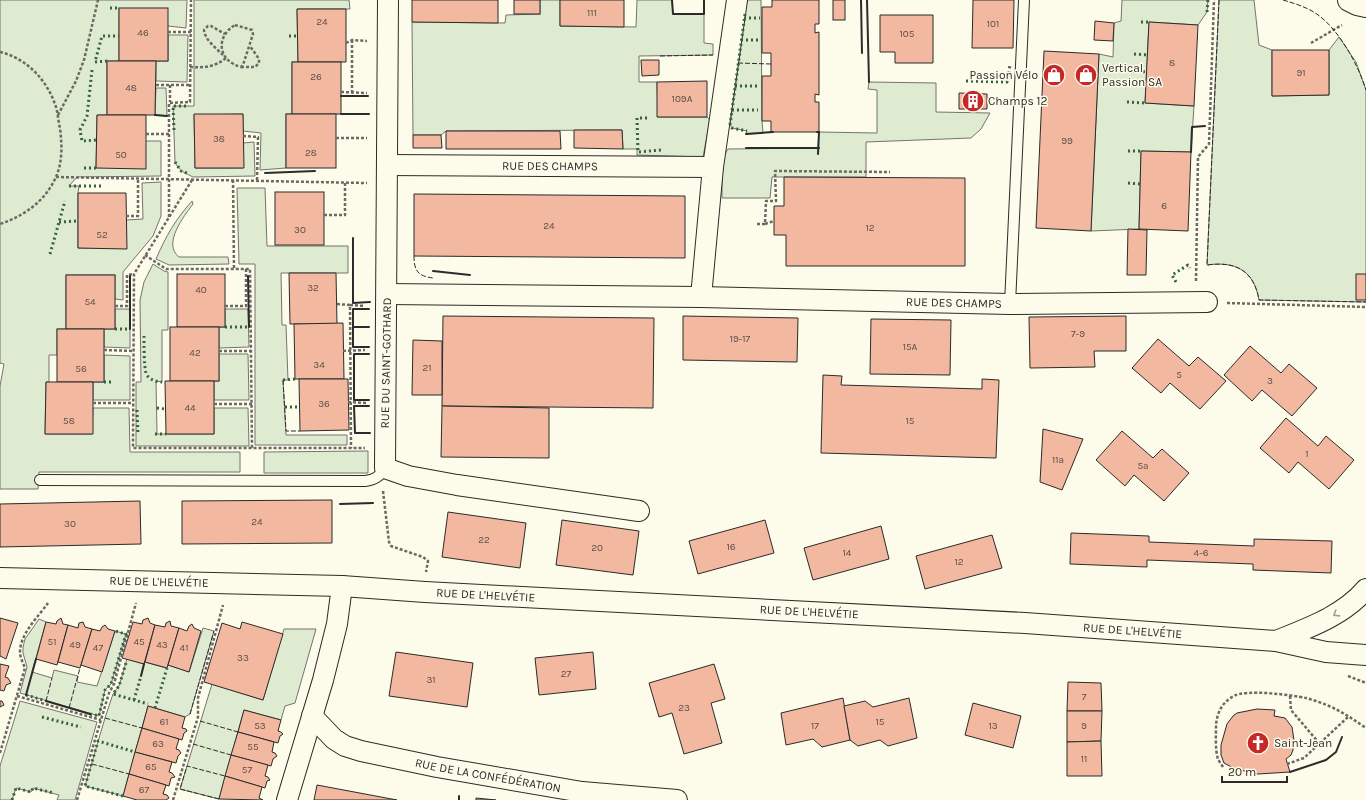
<svg xmlns="http://www.w3.org/2000/svg" width="1366" height="800" viewBox="0 0 1366 800" font-family="Karla,sans-serif">
  <style>
    .green { fill: #deebd1; stroke: #74746e }
    .building { fill: #f2b8a0; stroke: #2b2b2b }
    .lines { fill: none; stroke-linecap: round; stroke-linejoin: round }
    .lane-casing { stroke: #2b2b2b; stroke-width: 12 }
    .street-casing { stroke: #2b2b2b; stroke-width: 22 }
    .primary-casing { stroke: #2b2b2b; stroke-width: 24 }
    .path { stroke: #6a6964; stroke-width: 2.5; stroke-dasharray: 3 2; stroke-linecap: butt }
    .lane { stroke: #fdfbea; stroke-width: 10 }
    .street { stroke: #fdfbea; stroke-width: 20 }
    .primary { stroke: #fdfbea; stroke-width: 22 }
    .hedge { stroke: #34623c; stroke-width: 3; stroke-dasharray: 2 3; stroke-linecap: butt }
    .fence { stroke: #2b2b2b; stroke-width: 1; stroke-dasharray: 5 2; stroke-linecap: butt }
    .wall { stroke: #2b2b2b; stroke-width: 2 }
    .oneway { stroke: #9e9d94 }
    .labels { text-anchor: middle; dominant-baseline: central; stroke-width: 3; stroke-linejoin: round; paint-order: stroke }
    .number-label { font-size: 10px; fill: #5d4e48 }
    .poi-label { font-size: 12px; fill: #2b2b2b; stroke: #fdfbea; text-anchor: start }
    .street-label { font-size: 12px; fill: #2b2b2b; stroke: #fdfbea }
  </style>
  <rect width="100%" height="100%" fill="#fdfbea"/>
  <g class="green">
    <path d="M0,0h187l-1,28 -18,-2 -49,-18v53h-12v54h-10l-1,53 50,-27h15v35l-84,1 -8,9h10l-1,7v55h48v-28l17,-1 -1,-36 19,-1v34l-8,20 -30,36v28l-8,-1v-24h-49v54h-9v26h-8v27h-3l-1,52h47l1,-26h36l1,44h110v20h-201l-1,17h-38v-103l4,-22 -4,-1z"/>
    <path d="M194,0h155l1,9h-53l1,53h-6v52h-6v54l-26,2 1,-37 -18,-2v-17l-49,1 1,53h48v-25l11,-1 1,34 -62,1c-8,-4 -14,-6 -18,-15l-2,-56h21z"/>
    <path d="M540,0h20v26l76,1 1,-27h35l1,14h31v29l9,1v11l-74,1v26h18l1,35h49l3,3 -7,37 -66,-2v-6h-14l-1,-19 -176,1 -5,4h-28l-1,-113 93,1 1,-8 34,-1z"/>
    <path d="M747,0h14l1,121 1,12 -17,1 1,-3 -15,-3 -2,-3z"/>
    <path d="M1122,0h86l-1,12 -9,13 -49,-3 -4,81 49,3 -3,46 -50,-1 -2,78 -48,2 8,-177 14,3 1,-34 7,-2z"/>
    <path d="M1219,0h35l5,45 13,5v46l57,-1v-45l10,-13 17,25 10,28v212l-107,-2c-5,-30 -24,-39 -52,-35z"/>
    <path d="M168,35h20l-1,47 -31,-1v-20h12z"/>
    <path d="M869,82l67,1v29l54,1 -9,16 -10,9 -105,4v35h-94l-2,21h-48v-39l6,-10 90,-1 1,-16 58,1v-43l-9,-1z"/>
    <path d="M156,88h10l1,28 -12,-1z"/>
    <path d="M237,188h28l2,58h81v27h-67l1,52h4l2,55h-5l3,55h61v10h-92v-181h-16z"/>
    <path d="M192,201l1,3c-9,12 -31,40 -14,53h49l1,7 -60,1 -13,-6c10,-23 19,-39 36,-58z"/>
    <path d="M153,264l11,7 4,1v58h-6v52l-6,-1 1,53h57v-26h34l1,38h-113v-64h5l-1,-82 4,-18z"/>
    <path d="M115,309h15v39l-26,-1v-18h11z"/>
    <path d="M225,309h23l1,38 -30,1v-21h6z"/>
    <path d="M219,354h29l1,46h-35v-19h5z"/>
    <path d="M104,355l26,1v44h-37v-18h11z"/>
    <path d="M368,451v22h-104v-21z"/>
    <path d="M39,619l7,3 -14,50 20,6 2,-8 24,6 -1,6 20,4 18,-55 11,3 -15,50 -6,6 -6,26 -79,-23 7,-26 -4,-14v-6l2,-8z"/>
    <path d="M203,628l11,3 -24,83 -5,3 -37,-11 -25,90 -38,-10 20,-68 8,-24 6,-8 8,-27 17,5 1,-2 21,6 2,-3 21,7z"/>
    <path d="M284,629h32l-21,74 -10,3 -4,14 -37,-10 -25,89 -39,-10 32,-105 51,16z"/>
    <path d="M20,701l77,21 -22,78h-18l2,-5 -26,-7 -2,4 -15,-4 -4,12h-12v-34z"/>
  </g>
  <g class="building">
    <path d="M412,0h86v23l-86,-1z"/>
    <rect x="514" y="0" width="26" height="14"/>
    <path d="M560,0h64v27l-64,-1z"/>
    <path d="M772,0h47v24h-4v9l4,-1v63l-4,-1v8h4v30h-48v-11h-9v-45h9v-23h-9v-46h10z"/>
    <rect x="833" y="0" width="12" height="20"/>
    <path d="M973,0h41l-1,48h-41z"/>
    <rect x="119" y="8" width="49" height="53"/>
    <path d="M297,9h49v53h-48z"/>
    <path d="M880,15h53v48h-38v-11h-15z"/>
    <path d="M1095,21l19,2 -1,18 -19,-1z"/>
    <path d="M1149,22l49,3 -4,81 -49,-3z"/>
    <path d="M1272,50h57v45l-57,1z"/>
    <path d="M1044,51l55,3 -8,177 -55,-3z"/>
    <path d="M641,60h18v15l-17,1z"/>
    <path d="M107,61h49l-1,54h-48z"/>
    <rect x="292" y="62" width="49" height="52"/>
    <path d="M707,81v36h-50v-35z"/>
    <path d="M959,93l28,1v15h-28z"/>
    <path d="M194,114h49l1,54h-49z"/>
    <rect x="286" y="114" width="50" height="54"/>
    <path d="M97,115h49v54l-50,-1z"/>
    <path d="M574,130h48l1,19 -49,-1z"/>
    <path d="M446,131h114l1,18h-115z"/>
    <path d="M413,135h28l1,13h-29z"/>
    <path d="M1141,151l50,1 -3,79 -49,-2z"/>
    <path d="M784,177l181,1v88h-179v-31h-12v-29h10z"/>
    <rect x="275" y="192" width="49" height="53"/>
    <path d="M78,193h48l1,56 -49,-1z"/>
    <path d="M414,194l271,2v62l-271,-2z"/>
    <path d="M1128,229l19,1 -1,45h-19z"/>
    <path d="M289,273h47l1,51h-47z"/>
    <rect x="177" y="274" width="48" height="53"/>
    <rect x="1356" y="274" width="10" height="26"/>
    <rect x="66" y="275" width="49" height="54"/>
    <path d="M443,316l211,2 -1,90 -211,-2z"/>
    <path d="M683,316l115,2 -1,44 -114,-2z"/>
    <path d="M1126,316v35h-32l1,16 -65,1 -1,-51z"/>
    <path d="M871,319l80,1 -1,55 -80,-1z"/>
    <path d="M343,323l1,56h-49l-1,-55z"/>
    <rect x="170" y="327" width="49" height="54"/>
    <rect x="57" y="329" width="47" height="53"/>
    <path d="M1158,339l31,27 9,-9 28,24 -26,28 -30,-26 -9,10 -29,-25z"/>
    <path d="M413,340l29,1v54h-30z"/>
    <path d="M1250,346l31,27 8,-9 28,24 -25,28 -30,-26 -10,11 -28,-26z"/>
    <path d="M823,375l19,1 -1,9 141,4v-10l17,1 -3,78 -175,-5z"/>
    <path d="M299,379h49l1,51 -49,1z"/>
    <path d="M165,381h49v53h-48z"/>
    <path d="M46,382h47v52h-48z"/>
    <path d="M442,406l107,2v50l-108,-1z"/>
    <path d="M1286,418l32,28 8,-10 28,24 -25,29 -31,-27 -9,11 -29,-25z"/>
    <path d="M1043,429l40,10 -21,51 -22,-8z"/>
    <path d="M1122,431l31,27 9,-9 27,24 -25,28 -30,-26 -9,11 -29,-26z"/>
    <path d="M332,500v43l-150,1v-43z"/>
    <path d="M140,501l1,43 -141,3v-43z"/>
    <path d="M448,512l78,11 -6,45 -78,-11z"/>
    <path d="M562,520l77,11 -6,44 -77,-10z"/>
    <path d="M765,520l9,33 -76,21 -9,-33z"/>
    <path d="M881,526l8,33 -76,21 -9,-32z"/>
    <path d="M1071,533l78,3v6l105,4v-7l78,2 -1,32 -78,-3v-6l-106,-4v7l-77,-3z"/>
    <path d="M992,535l10,33 -77,21 -9,-33z"/>
    <path d="M0,618l18,5 -12,36 -6,-3z"/>
    <path d="M61,618l2,6 5,1 -11,40 -21,-6 10,-37 10,2 1,-3z"/>
    <path d="M148,618l2,5 5,2 -11,39 -22,-6 11,-36 9,2 1,-4z"/>
    <path d="M170,621l1,5 8,2 -12,40 -22,-6 10,-37 10,2 1,-4z"/>
    <path d="M83,622l2,5 7,2 -12,39 -22,-6 10,-37 10,3 1,-5z"/>
    <path d="M242,622l41,12 -20,66 -59,-18 18,-59 18,6z"/>
    <path d="M192,624l2,4 7,3 -12,41 -21,-7 11,-37 8,3 2,-5z"/>
    <path d="M105,625l3,4 7,2 -13,41 -21,-7 11,-36 8,2 2,-4z"/>
    <path d="M396,652l77,11 -6,44 -78,-11z"/>
    <path d="M593,652l3,37 -57,6 -4,-37z"/>
    <path d="M0,664l9,2 -4,11 3,1 3,5 -5,2 -2,6 -4,-1z"/>
    <path d="M714,664l11,35 -14,4 11,40 -38,11 -12,-41 -13,4 -10,-34z"/>
    <path d="M1068,682l33,1 1,28h-35z"/>
    <path d="M843,698l7,42 -28,7 -9,-8 -27,6 -5,-32z"/>
    <path d="M909,698l8,40 -29,8 -8,-6 -22,6 -8,-6 -6,-34 21,-5 8,6z"/>
    <path d="M0,701h2l2,4 -4,2z"/>
    <path d="M973,703l48,13 -8,32 -48,-13z"/>
    <path d="M148,706l37,11 -3,11 4,1 1,2 -3,2 -2,7 -40,-12z"/>
    <path d="M1257,709l18,1 -1,6 11,2 7,9 2,13 -1,10 -2,5 -5,4 4,13 -32,2 -23,-5 -11,-6 -3,-8v-10l6,-21 6,-8 4,-3z"/>
    <path d="M244,710l37,10 -3,11 3,1 2,2 -3,2 -2,7 -40,-11z"/>
    <path d="M1067,711h35l-1,30 -34,1z"/>
    <path d="M142,728l37,11 -3,10 3,1 2,3 -3,3 -2,7 -41,-11z"/>
    <path d="M238,732l36,10 -2,10 3,1 2,3 -4,3 -2,7 -40,-11z"/>
    <path d="M1101,741l1,35h-35v-34z"/>
    <path d="M135,752l37,10 -3,10 3,1 3,4 -4,1 -2,8 -40,-12z"/>
    <path d="M231,755l37,10 -3,11 3,1 2,3 -3,1 -2,7 -40,-12z"/>
    <path d="M129,774l37,11 -3,9 4,1 2,3 -3,2h-29l-14,-4z"/>
    <path d="M225,776l37,11 -3,11 4,2 -44,-1z"/>
    <path d="M317,785l80,15h-83z"/>
    <path d="M476,798l20,2h-20z"/>
  </g>
  <g class="lines">
    <g class="lane-casing">
      <g id="lane">
        <path d="M1010,304l14,-304"/>
        <path d="M40,480l325,1c10,-1 15,-5 20,-13"/>
      </g>
    </g>
    <g class="street-casing">
      <g id="street">
        <path d="M388,0l-3,468 23,8 49,9 182,26"/>
        <path id="s1" d="M387,165l326,2 -12,130"/>
        <path d="M713,167l24,-167"/>
        <path id="s2" d="M387,294l314,3 309,7 197,-2"/>
        <path id="s3" d="M0,578l342,8 83,6 600,31 251,18 50,11 40,3"/>
        <path d="M1276,641c32,-13 67,-25 90,-52"/>
        <path id="s4" d="M312,716l22,23 11,7 16,5 76,16 145,25 95,8"/>
        <path d="M287,800l36,-120 14,-56 5,-38"/>
      </g>
    </g>
    <g class="primary-casing">
      <path id="primary" d="M1349,0l8,4 9,2"/>
    </g>
    <g class="path">
      <path d="M235,25l17,5 1,4 -10,31 -2,2c-23,-6 -26,-30 -6,-42z"/>
      <path d="M168,32h23"/>
      <path d="M352,40v52"/>
      <path d="M346,43l6,-3 15,1"/>
      <path d="M1311,43l31,-18"/>
      <path d="M0,52c26,6 46,27 55,52 3,8 3,16 5,24 2,17 3,35 -5,51 -11,23 -31,37 -55,45"/>
      <path d="M223,55c-7,-7 -18,-15 -19,-25l4,-4h3l14,8"/>
      <path d="M190,67c14,1 25,0 36,-9"/>
      <path d="M241,67h14l4,-4v-4l-9,-13"/>
      <path d="M156,85h34"/>
      <path d="M170,85v17"/>
      <path d="M341,92l26,1"/>
      <path d="M58,115l18,-34 8,-21 14,-60"/>
      <path d="M146,134h23"/>
      <path d="M243,136l15,1 -1,44"/>
      <path d="M336,138h31"/>
      <path d="M56,177l311,6"/>
      <path d="M192,180l-58,94 -1,174h232"/>
      <path d="M233,180l1,89"/>
      <path d="M324,215h21v-33"/>
      <path d="M126,216h12v-37"/>
      <path d="M169,217v-114l21,-1 1,-102"/>
      <path d="M757,224h8l1,-23h10l-1,-30 115,1"/>
      <path d="M765,224l9,-3"/>
      <path d="M145,255l21,14h84l2,179"/>
      <path d="M1196,281l2,-124 11,-13 5,-144"/>
      <path d="M1227,303l139,4"/>
      <path d="M337,304l13,1 1,143"/>
      <path d="M350,305l15,1"/>
      <path d="M115,306h12v-31l7,-1"/>
      <path d="M225,306h21v-37"/>
      <path d="M104,350l30,1"/>
      <path d="M219,351h32"/>
      <path d="M343,351l22,-1"/>
      <path d="M348,402l18,1"/>
      <path d="M93,403h40"/>
      <path d="M214,404h38"/>
      <path d="M383,491l6,51 2,4 32,11 5,4 -2,11"/>
      <path d="M1348,676l18,7"/>
      <path d="M17,696l84,24"/>
      <path d="M1290,696l1,14 28,33"/>
      <path d="M0,753l25,-85c-2,-5 -5,-11 -5,-16 0,-18 18,-35 28,-49"/>
      <path d="M1287,764l17,-6 45,-42"/>
      <path d="M1223,767c-2,-3 -4,-6 -5,-8 -3,-9 -2,-24 -2,-34 1,-12 6,-23 18,-29 12,-7 58,-1 72,2 8,2 16,5 23,8 14,6 25,14 37,22"/>
      <path d="M77,800l32,-107 5,-9 22,-81"/>
      <path d="M173,800l25,-83v-19l25,-93"/>
    </g>
    <use href="#lane" class="lane"/>
    <use href="#street" class="street"/>
    <use href="#primary" class="primary"/>
    <g class="hedge">
      <path d="M110,8h9"/>
      <path d="M1207,12l1,-12"/>
      <path d="M745,14l-15,111 2,3 15,3"/>
      <path d="M744,18h16"/>
      <path d="M1141,22h8"/>
      <path d="M289,36h9"/>
      <path d="M741,40h19"/>
      <path d="M1134,54l14,1"/>
      <path d="M107,61l-12,1 7,-26h17"/>
      <path d="M92,70l-5,46 -7,14 2,11 15,-1"/>
      <path d="M1133,71l14,1"/>
      <path d="M966,81l41,1 3,-17"/>
      <path d="M735,86h25"/>
      <path d="M1127,102l18,1"/>
      <path d="M732,110h26"/>
      <path d="M647,118h-10l1,34 23,-2"/>
      <path d="M174,130l-1,-24h16"/>
      <path d="M1128,151h13"/>
      <path d="M175,162l6,9 8,3"/>
      <path d="M84,168h12"/>
      <path d="M1128,183l12,1"/>
      <path d="M69,186h33"/>
      <path d="M59,222l19,-1"/>
      <path d="M50,254l15,-53"/>
      <path d="M1176,282l-4,-7 16,-10 2,3"/>
      <path d="M225,327h24"/>
      <path d="M115,329h15"/>
      <path d="M144,336c0,8 0,31 2,37 2,6 10,9 16,9"/>
      <path d="M283,380l12,-1"/>
      <path d="M104,382h10"/>
      <path d="M285,407h14"/>
      <path d="M157,408l8,1"/>
      <path d="M137,410l1,25"/>
      <path d="M155,434h11"/>
      <path d="M126,663l-7,23 -6,8 35,10"/>
      <path d="M26,695l20,6"/>
      <path d="M134,700l7,-24"/>
      <path d="M155,708l12,-40"/>
      <path d="M90,714l9,2 6,-26 6,-6 15,-50 -11,-3"/>
      <path d="M42,717l39,10"/>
      <path d="M123,796l-38,-10 13,-45 37,11"/>
      <path d="M12,800l4,-12 15,4 2,-4 21,5"/>
    </g>
    <g class="fence">
      <path d="M1219,0l-12,265c28,-4 47,5 52,35l107,2"/>
      <path d="M1283,0c10,3 20,6 29,11 25,14 46,53 54,79"/>
      <path d="M660,56l53,-1"/>
      <path d="M738,63l33,1"/>
      <path d="M414,256c0,15 4,20 19,22"/>
      <path d="M283,380l3,51h14"/>
      <path d="M46,701l6,-23"/>
      <path d="M69,708l11,-40"/>
      <path d="M190,714l24,-83"/>
      <path d="M105,718l37,10"/>
      <path d="M200,721l38,11"/>
      <path d="M193,744l38,11"/>
      <path d="M92,764l37,10"/>
      <path d="M219,799l-39,-10 7,-23 38,10"/>
    </g>
    <g class="wall">
      <path d="M672,0l1,14h31v-14"/>
      <path d="M861,0l1,53"/>
      <path d="M867,0l2,82"/>
      <path d="M341,96h27"/>
      <path d="M341,114h28"/>
      <path d="M155,115l12,1"/>
      <path d="M817,132h2l-1,22"/>
      <path d="M746,134l27,-2"/>
      <path d="M746,148h73"/>
      <path d="M1191,152l1,-25 13,-1"/>
      <path d="M265,173l50,-2"/>
      <path d="M353,238v65l17,-1"/>
      <path d="M433,271l37,4"/>
      <path d="M248,276l1,51"/>
      <path d="M353,327h16"/>
      <path d="M130,329v-53"/>
      <path d="M369,347h-16v-38h16"/>
      <path d="M369,400h-15v-46h15"/>
      <path d="M369,406h-15l1,27h15"/>
      <path d="M340,504l33,-1"/>
      <path d="M141,676l3,-12"/>
      <path d="M26,695l10,-36"/>
      <path d="M46,701l44,13"/>
      <path d="M1290,772l36,-12 10,-8 6,-15"/>
      <path d="M459,800v-4"/>
    </g>
  </g>
  <defs><path id="oneway-chevron" d="M-2-3.5L2.5 0L-2 3.5" fill="none" stroke-width="1.6" stroke-linecap="round" stroke-linejoin="round"/></defs>
  <use class="oneway" href="#oneway-chevron" transform="translate(1336 614) rotate(148)"/>
  <defs>
    <g id="shop-disc" transform="scale(1.15)"><circle r="9.5" fill="#c62828" stroke="#fdfbea"/><path d="M-5-2.5h2.3a2.7 3.5 0 0 1 5.4 0H5L5.5 6h-11ZM-1.5-2.5h3a1.5 2.3 0 0 0-3 0Z" fill="#fff"/></g>
    <g id="building-disc" transform="scale(1.15)"><circle r="9.5" fill="#c62828" stroke="#fdfbea"/><path d="M-4-6H4V6H1V3H-1V6H-4ZM-2.5-4.3h1.7v1.8h-1.7ZM.8-4.3h1.7v1.8H.8ZM-2.5-1h1.7V.8h-1.7ZM.8-1h1.7V.8H.8Z" fill="#fff"/></g>
    <g id="church-disc" transform="scale(1.15)"><circle r="9.5" fill="#c62828" stroke="#fdfbea"/><path d="M-1.2-6h2.4v3.5h3.3v2.4h-3.3V6h-2.4V-.1h-3.3v-2.4h3.3Z" fill="#fff"/></g>
  </defs>
  <g fill-rule="evenodd">
    <use href="#shop-disc" x="1054" y="75"/>
    <use href="#shop-disc" x="1086" y="75"/>
    <use href="#building-disc" x="973" y="101"/>
    <use href="#church-disc" x="1258" y="743"/>
  </g>
  <g class="labels">
    <g class="number-label">
      <text x="592" y="13">111</text>
      <text x="322" y="22">24</text>
      <text x="993" y="24">101</text>
      <text x="143" y="33">46</text>
      <text x="907" y="34">105</text>
      <text x="1172" y="63">8</text>
      <text x="1301" y="73">91</text>
      <text x="316" y="77">26</text>
      <text x="131" y="88">48</text>
      <text x="682" y="99">109A</text>
      <text x="219" y="139">38</text>
      <text x="1067" y="141">99</text>
      <text x="311" y="153">28</text>
      <text x="121" y="155">50</text>
      <text x="1164" y="206">6</text>
      <text x="549" y="226">24</text>
      <text x="870" y="228">12</text>
      <text x="300" y="230">30</text>
      <text x="102" y="235">52</text>
      <text x="313" y="288">32</text>
      <text x="201" y="290">40</text>
      <text x="90" y="302">54</text>
      <text x="1078" y="334">7-9</text>
      <text x="740" y="339">19-17</text>
      <text x="910" y="347">15A</text>
      <text x="195" y="353">42</text>
      <text x="319" y="365">34</text>
      <text x="427" y="368">21</text>
      <text x="81" y="369">56</text>
      <text x="1179" y="375">5</text>
      <text x="1270" y="381">3</text>
      <text x="324" y="404">36</text>
      <text x="190" y="408">44</text>
      <text x="69" y="421">58</text>
      <text x="910" y="421">15</text>
      <text x="1307" y="454">1</text>
      <text x="1058" y="460">11a</text>
      <text x="1143" y="466">5a</text>
      <text x="257" y="522">24</text>
      <text x="70" y="524">30</text>
      <text x="484" y="540">22</text>
      <text x="731" y="547">16</text>
      <text x="597" y="548">20</text>
      <text x="847" y="553">14</text>
      <text x="1201" y="553">4-6</text>
      <text x="959" y="562">12</text>
      <text x="52" y="642">51</text>
      <text x="139" y="642">45</text>
      <text x="75" y="645">49</text>
      <text x="162" y="645">43</text>
      <text x="98" y="648">47</text>
      <text x="184" y="648">41</text>
      <text x="243" y="658">33</text>
      <text x="566" y="674">27</text>
      <text x="431" y="680">31</text>
      <text x="1084" y="697">7</text>
      <text x="684" y="708">23</text>
      <text x="164" y="722">61</text>
      <text x="880" y="722">15</text>
      <text x="260" y="726">53</text>
      <text x="815" y="726">17</text>
      <text x="993" y="726">13</text>
      <text x="1084" y="726">9</text>
      <text x="158" y="744">63</text>
      <text x="253" y="747">55</text>
      <text x="1084" y="759">11</text>
      <text x="151" y="767">65</text>
      <text x="247" y="770">57</text>
      <text x="144" y="790">67</text>
    </g>
    <g class="poi-label">
      <text x="1102" y="68">Vertical<tspan x="1102" dy="14">Passion SA</tspan></text>
      <text x="1038" y="75" text-anchor="end">Passion Vélo</text>
      <text x="988" y="101">Champs 12</text>
      <text x="1274" y="743">Saint-Jean</text>
    </g>
    <g class="street-label">
      <text stroke="none"><textPath href="#s1" startOffset="163">RUE DES CHAMPS</textPath></text>
      <text stroke="none"><textPath href="#s2" startOffset="567">RUE DES CHAMPS</textPath></text>
      <text transform="translate(386 363) rotate(-89)">RUE DU SAINT-GOTHARD</text>
      <text stroke="none"><textPath href="#s3" startOffset="159">RUE DE L'HELVÉTIE</textPath></text>
      <text stroke="none"><textPath href="#s3" startOffset="486">RUE DE L'HELVÉTIE</textPath></text>
      <text stroke="none"><textPath href="#s3" startOffset="810">RUE DE L'HELVÉTIE</textPath></text>
      <text stroke="none"><textPath href="#s3" startOffset="1134">RUE DE L'HELVÉTIE</textPath></text>
      <text stroke="none"><textPath href="#s4" startOffset="191">RUE DE LA CONFÉDÉRATION</textPath></text>
    </g>
  </g>
  <path d="M1222 776v6h65v-6" fill="none" stroke="#2b2b2b" stroke-width="2"/>
  <text x="1228" y="776" font-size="12" fill="#2b2b2b" stroke="#fdfbea" stroke-width="3" paint-order="stroke">20 m</text>
</svg>
